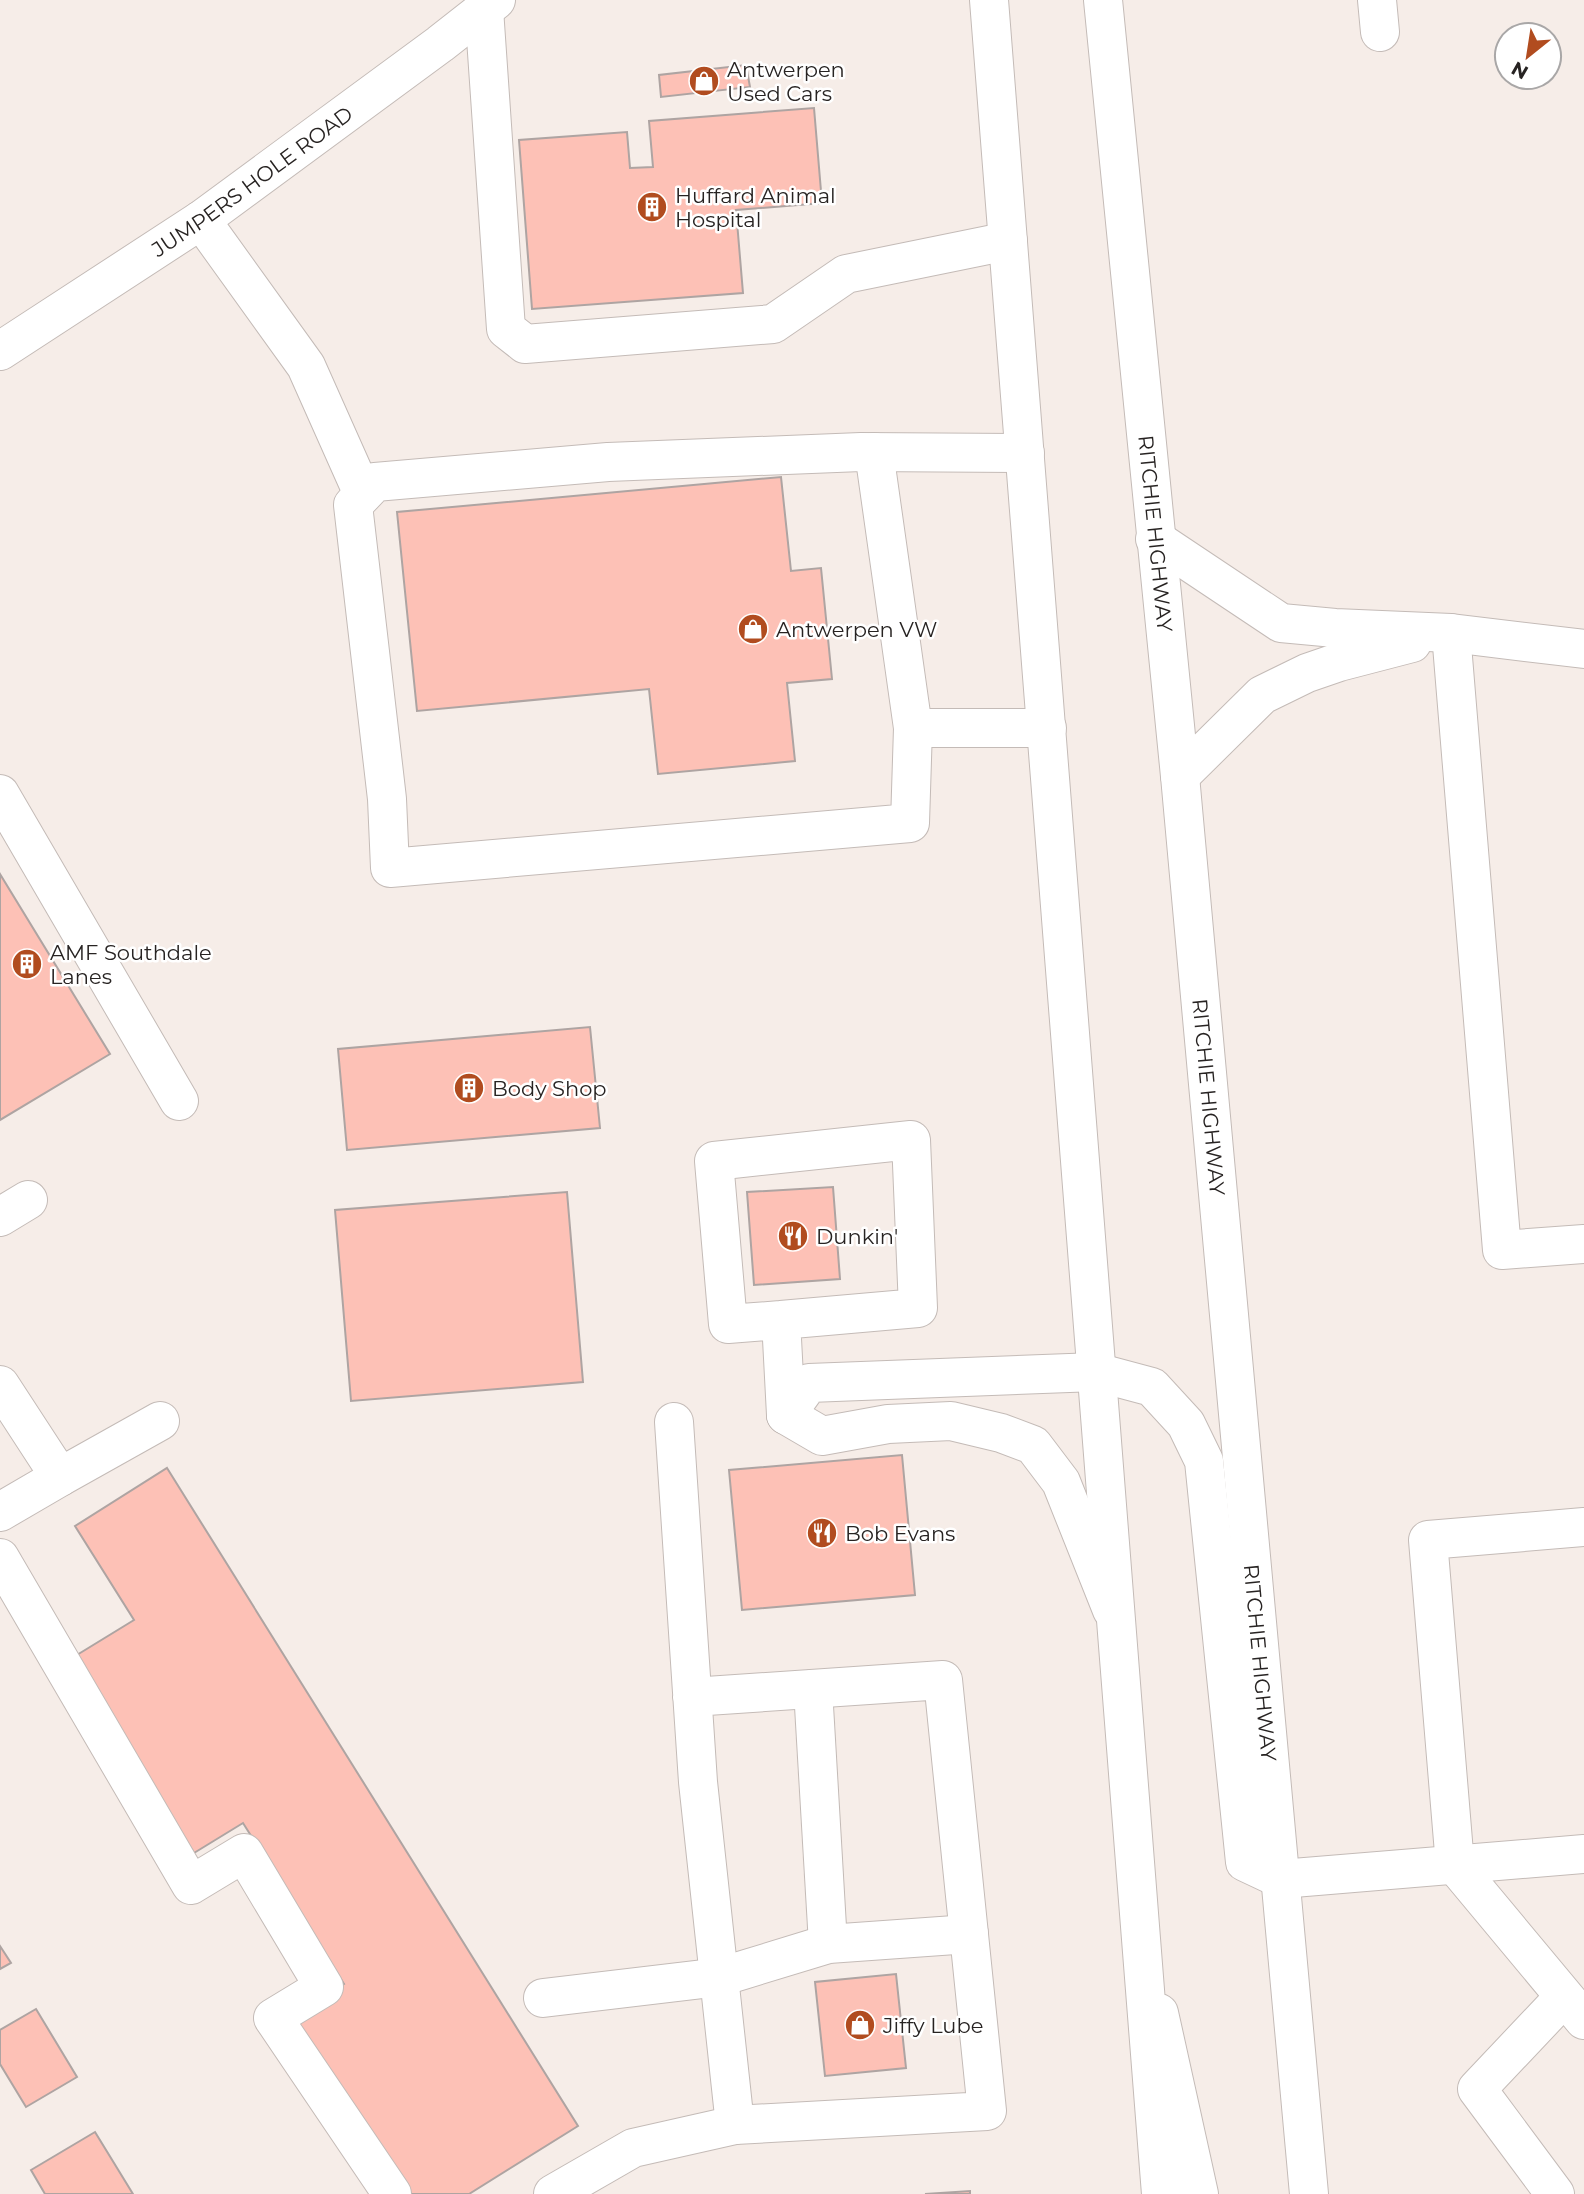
<svg xmlns="http://www.w3.org/2000/svg" width="1584" height="2194" viewBox="0 0 1584 2194" font-family="Montserrat,sans-serif">
  <style>
    .building { fill: #fdc1b6; stroke: #aea4a2; stroke-width: 2 }
    .lines { fill: none; stroke-linecap: round; stroke-linejoin: round }
    .minor-casing { stroke: #c4bbb7; stroke-width: 40 }
    .major-casing { stroke: #c4bbb7; stroke-width: 40 }
    .minor { stroke: #fff; stroke-width: 38 }
    .major { stroke: #fff; stroke-width: 38 }
    .labels { text-anchor: middle; dominant-baseline: central; stroke-width: 5; stroke-linejoin: round; paint-order: stroke }
    .poi-label { font-size: 21px; fill: #272322; stroke: #fff; text-anchor: start }
    .street-label { font-size: 21px; fill: #272322; stroke: #fff }
  </style>
  <rect width="100%" height="100%" fill="#f6ede8"/>
  <g class="building">
    <path d="M746,65l4,22 -89,10 -2,-22z"/>
    <path d="M814,108l8,95 -86,7 7,83 -211,16 -13,-169 108,-8 3,36 23,-1 -4,-46z"/>
    <path d="M781,477l10,94 30,-3 11,111 -45,4 8,78 -137,13 -9,-85 -232,22 -20,-199z"/>
    <path d="M0,874l110,180 -110,66z"/>
    <path d="M590,1027l10,101 -253,22 -9,-101z"/>
    <path d="M833,1187l7,92 -86,6 -7,-93z"/>
    <path d="M567,1192l16,190 -232,19 -16,-191z"/>
    <path d="M902,1455l13,140 -173,15 -13,-140z"/>
    <path d="M167,1468l411,658 -109,68h-64l-112,-178 51,-32 -101,-161 -49,30 -122,-195 62,-38 -59,-94z"/>
    <path d="M0,1946l11,17 -11,6z"/>
    <path d="M896,1974l10,94 -81,8 -10,-94z"/>
    <path d="M36,2009l41,68 -51,30 -26,-43v-34z"/>
    <path d="M95,2132l38,62h-88l-14,-24z"/>
    <path d="M970,2191v3h-45z"/>
  </g>
  <g class="lines">
    <g class="minor-casing">
      <g id="minor">
        <path d="M1377,0l3,32"/>
        <path d="M484,9l22,320 19,15 248,-20 73,-50 162,-33"/>
        <path d="M201,220l105,146 57,128"/>
        <path d="M874,452l39,276"/>
        <path d="M1025,453l-164,-1 -253,10 -233,20 -22,23 34,294 3,69 520,-45 3,-95h134"/>
        <path d="M1155,539l126,84 54,5 116,5 133,16"/>
        <path d="M1451,633l51,617 82,-6"/>
        <path d="M1180,776l82,-81 45,-22 32,-11 73,-19"/>
        <path d="M0,794l179,307"/>
        <path d="M0,1217l28,-17"/>
        <path d="M781,1320l-53,4 -14,-163 197,-21 7,168 -137,12 5,95"/>
        <path d="M0,1385l60,92 100,-56"/>
        <path d="M786,1415l23,-32 287,-11 56,15 34,37 18,37 41,401 36,17 303,-25"/>
        <path d="M786,1415l36,21 66,-12 63,-3 50,12 32,12 28,37 51,128"/>
        <path d="M674,1422l24,360 37,343 252,-14 -44,-431 -251,17"/>
        <path d="M0,1512l60,-35"/>
        <path d="M1584,1527l-156,13 27,325 129,155"/>
        <path d="M0,1558l191,327 53,-32 80,134 -51,31 119,176"/>
        <path d="M813,1689l15,255"/>
        <path d="M543,1998l177,-21 108,-33 141,-10"/>
        <path d="M1159,2013l40,181"/>
        <path d="M553,2194l80,-46 102,-23"/>
        <path d="M1555,2194l-78,-105 87,-92"/>
      </g>
    </g>
    <g class="major-casing">
      <g id="major">
        <path d="M989,0l172,2194"/>
        <path id="s1" d="M1103,0l77,776 129,1418"/>
        <path id="s2" d="M0,351l201,-131 239,-176 56,-44"/>
      </g>
    </g>
    <use href="#minor" class="minor"/>
    <use href="#major" class="major"/>
  </g>
  <defs>
    <g id="shop-disc" transform="scale(1.575)"><circle r="9.5" fill="#b14c1f" stroke="#fff"/><path d="M-5-2.5h2.3a2.7 3.5 0 0 1 5.4 0H5L5.5 6h-11ZM-1.5-2.5h3a1.5 2.3 0 0 0-3 0Z" fill="#fff"/></g>
    <g id="building-disc" transform="scale(1.575)"><circle r="9.5" fill="#b14c1f" stroke="#fff"/><path d="M-4-6H4V6H1V3H-1V6H-4ZM-2.5-4.3h1.7v1.8h-1.7ZM.8-4.3h1.7v1.8H.8ZM-2.5-1h1.7V.8h-1.7ZM.8-1h1.7V.8H.8Z" fill="#fff"/></g>
    <g id="restaurant-disc" transform="scale(1.575)"><circle r="9.5" fill="#b14c1f" stroke="#fff"/><path d="M-5-6h1v4h1v-4h1v4h1v-4h1v5L-1.5 .5V6h-2V.5L-5-1ZM5-6V6H3V1.5H1.5Q1.5-4 5-6Z" fill="#fff"/></g>
  </defs>
  <g fill-rule="evenodd">
    <use href="#shop-disc" x="704" y="81"/>
    <use href="#building-disc" x="652" y="207"/>
    <use href="#shop-disc" x="753" y="629"/>
    <use href="#building-disc" x="27" y="964"/>
    <use href="#building-disc" x="469" y="1088"/>
    <use href="#restaurant-disc" x="793" y="1236"/>
    <use href="#restaurant-disc" x="822" y="1533"/>
    <use href="#shop-disc" x="860" y="2025"/>
  </g>
  <g class="labels">
    <g class="poi-label">
      <text x="727" y="69">Antwerpen<tspan x="727" dy="24">Used Cars</tspan></text>
      <text x="675" y="195">Huffard Animal<tspan x="675" dy="24">Hospital</tspan></text>
      <text x="776" y="629">Antwerpen VW</text>
      <text x="50" y="952">AMF Southdale<tspan x="50" dy="24">Lanes</tspan></text>
      <text x="492" y="1088">Body Shop</text>
      <text x="816" y="1236">Dunkin'</text>
      <text x="845" y="1533">Bob Evans</text>
      <text x="883" y="2025">Jiffy Lube</text>
    </g>
    <g class="street-label">
      <text stroke="none"><textPath href="#s2" startOffset="304">JUMPERS HOLE ROAD</textPath></text>
      <text stroke="none"><textPath href="#s1" startOffset="536">RITCHIE HIGHWAY</textPath></text>
      <text stroke="none"><textPath href="#s1" startOffset="1102">RITCHIE HIGHWAY</textPath></text>
      <text stroke="none"><textPath href="#s1" startOffset="1670">RITCHIE HIGHWAY</textPath></text>
    </g>
  </g>
  <g transform="translate(1528 56) rotate(210)"><circle r="33" fill="#ffffff" stroke="#a9a7a7" stroke-width="2"/>
  <path d="M0-5L12 26L0 18L-12 26Z" fill="#b14c1f"/>
  <text y="-10" font-size="19" font-weight="bold" text-anchor="middle" fill="#272322">N</text>
  </g>
</svg>
